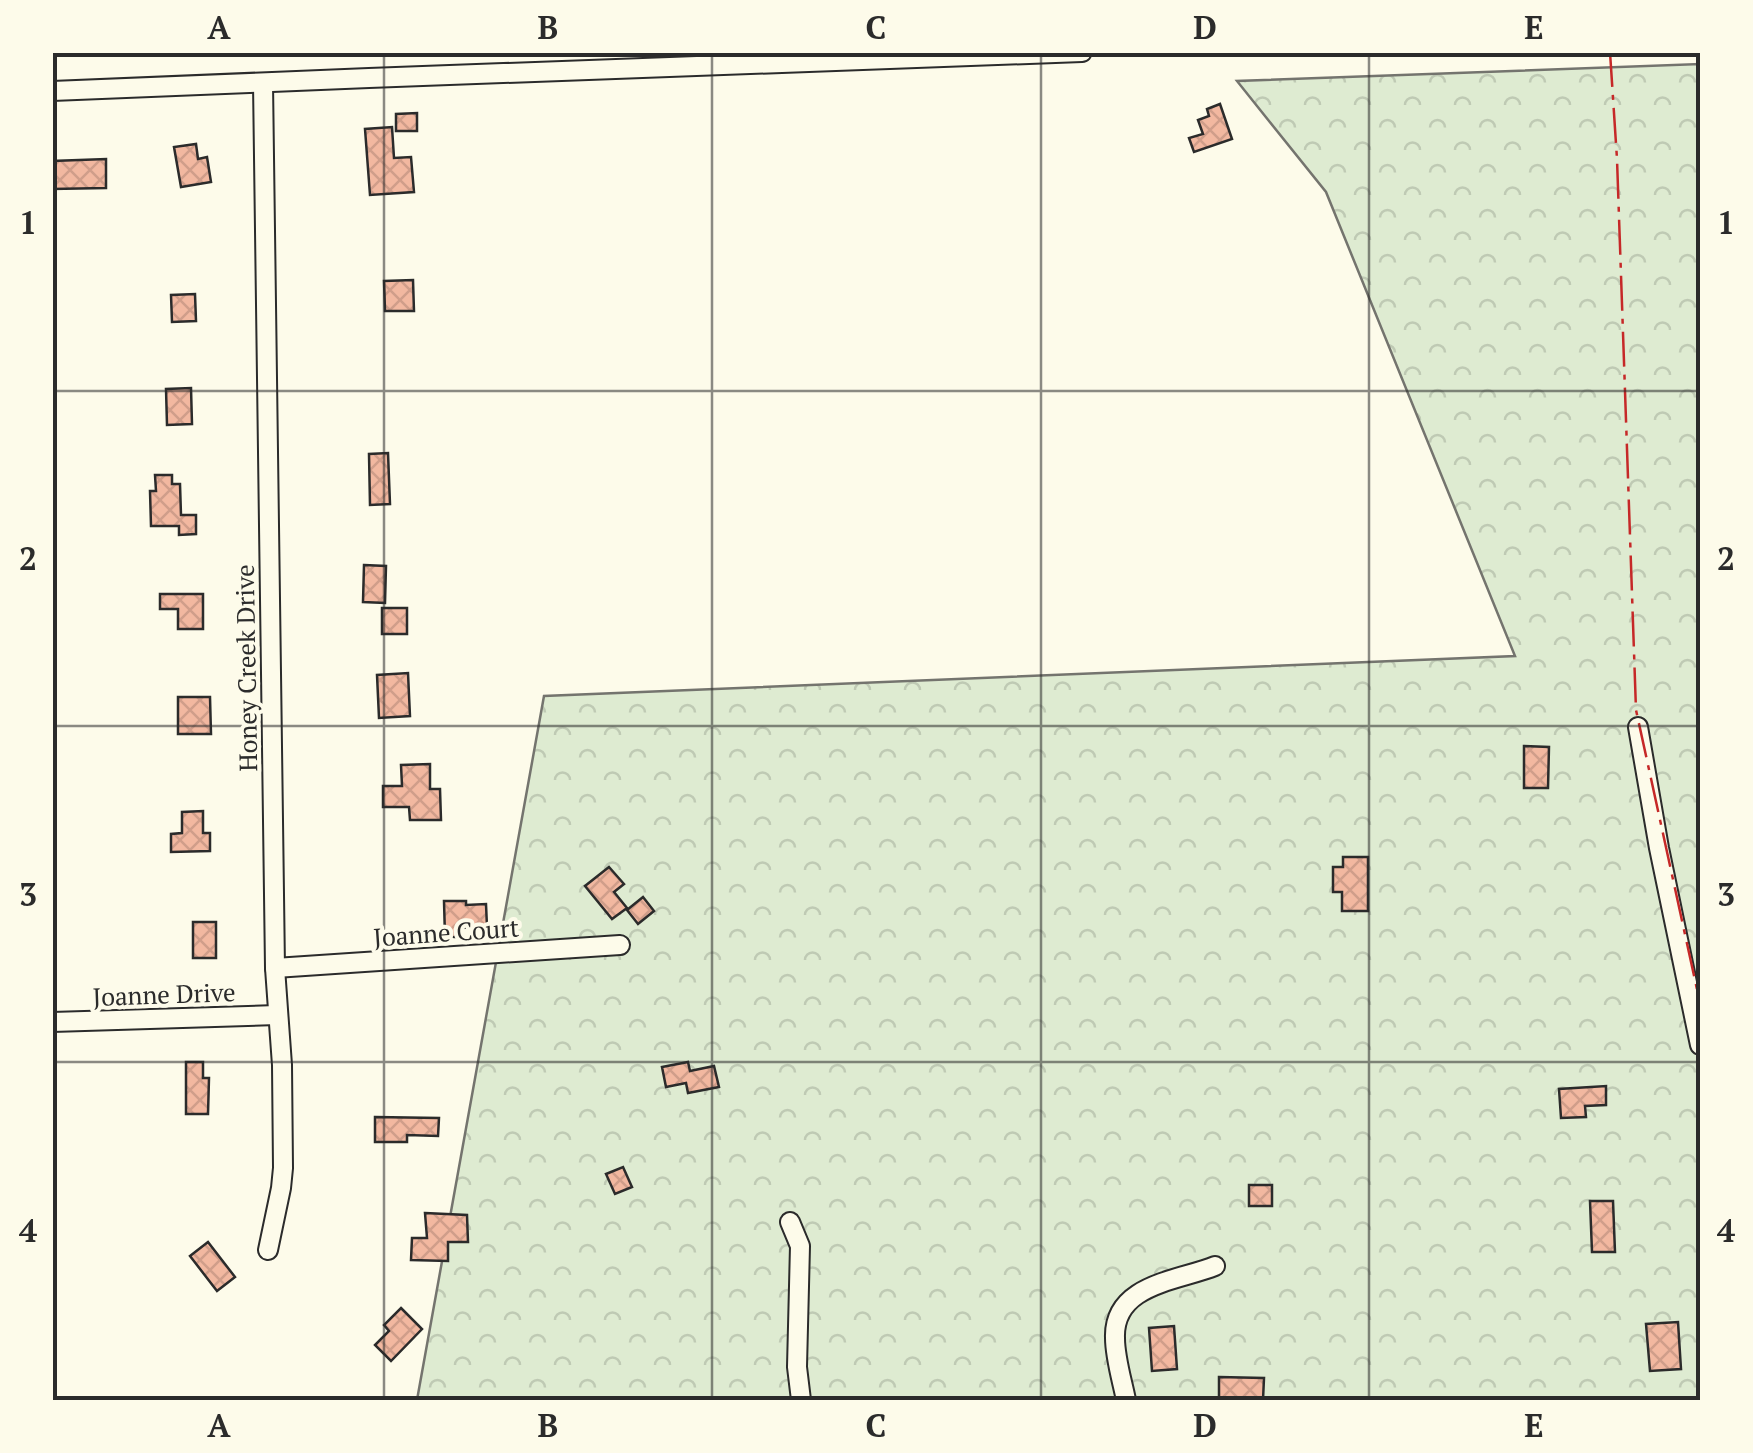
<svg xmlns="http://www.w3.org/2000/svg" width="1753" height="1453" viewBox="0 0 1753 1453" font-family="'PT Serif',serif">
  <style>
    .forest { fill: url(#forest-crowns); stroke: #74746e; stroke-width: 2.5 }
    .building { fill: url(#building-cross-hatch); stroke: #2b2b2b; stroke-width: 2.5 }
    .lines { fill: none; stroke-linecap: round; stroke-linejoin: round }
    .minor-casing { stroke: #2b2b2b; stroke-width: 22 }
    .minor { stroke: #fdfbea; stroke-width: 18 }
    .power { stroke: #c62828; stroke-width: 2.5; stroke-dasharray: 35 8 5 8; stroke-linecap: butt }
    .grid { fill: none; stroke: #2b2b2b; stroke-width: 2.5; stroke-opacity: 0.55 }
    .labels { text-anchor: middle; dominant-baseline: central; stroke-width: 8; stroke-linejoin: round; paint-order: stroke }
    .street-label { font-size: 25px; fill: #2b2b2b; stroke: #fdfbea }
    .neatline { fill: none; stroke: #2b2b2b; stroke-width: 4 }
    .grid-label { font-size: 32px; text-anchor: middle; font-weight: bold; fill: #2b2b2b }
  </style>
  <defs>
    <pattern id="forest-crowns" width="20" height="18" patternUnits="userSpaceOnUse" patternTransform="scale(2.5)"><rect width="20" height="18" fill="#deebd1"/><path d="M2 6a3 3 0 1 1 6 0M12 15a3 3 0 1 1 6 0" fill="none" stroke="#bfcab4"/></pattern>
    <pattern id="building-cross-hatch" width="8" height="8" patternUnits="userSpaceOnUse" patternTransform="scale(2.5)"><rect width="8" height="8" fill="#f2b8a0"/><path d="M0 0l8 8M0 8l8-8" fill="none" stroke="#d09e8a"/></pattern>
  </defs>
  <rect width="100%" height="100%" fill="#fdfbea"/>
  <path class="forest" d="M1700,64v1336h-1283l127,-704 971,-40 -189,-464 -89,-111z"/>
  <g class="building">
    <path d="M1220,104l12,35 -38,13 -5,-14 14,-4 -5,-14 11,-4 -2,-7z"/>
    <path d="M417,113v18h-21v-17z"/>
    <path d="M392,127l2,31 17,-1 3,35 -44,3 -5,-66z"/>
    <path d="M196,144l2,15 9,-2 4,25 -30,5 -7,-40z"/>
    <path d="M106,159v29l-54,1v-28z"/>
    <path d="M413,280l1,31h-29l-1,-30z"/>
    <path d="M195,294l1,27 -24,1 -1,-27z"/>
    <path d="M191,388l1,36 -25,1 -1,-36z"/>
    <path d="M388,453l2,51 -20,1 -1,-51z"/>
    <path d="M155,475h17v9h8l1,31h15v19l-17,1v-9h-28l-1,-35h6z"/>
    <path d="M364,565l22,1 -1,37 -22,-1z"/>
    <path d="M160,594h43v35h-25v-20h-18z"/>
    <rect x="382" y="608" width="25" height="26"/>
    <path d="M408,673l2,43 -31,2 -2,-43z"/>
    <path d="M178,697h32l1,37h-33z"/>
    <path d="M1524,746l25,1 -1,41h-24z"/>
    <path d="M430,764v25h10l1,31h-31l-1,-13h-26v-21h19l-1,-21z"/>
    <path d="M203,811v22h7v18l-39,1v-18l11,-1v-21z"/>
    <path d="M1343,857h25v54h-26v-19h-9v-25h10z"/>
    <path d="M609,867l15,17 -10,8 13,16 -15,11 -27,-33z"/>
    <path d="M643,897l11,14 -16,13 -11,-14z"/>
    <path d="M444,901h22v4l20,-1 1,23 -29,1v9h-13z"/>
    <rect x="193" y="922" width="23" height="36"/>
    <path d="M186,1062h17v16h6l-1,36h-22z"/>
    <path d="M688,1062l2,9 24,-5 5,21 -31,6 -2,-10 -20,4 -4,-20z"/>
    <path d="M1606,1086v19l-21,1 1,11 -25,1 -2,-29z"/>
    <path d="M375,1117l64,1 -1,18 -31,-1v7h-32z"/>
    <path d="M623,1167l9,20 -17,7 -9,-20z"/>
    <rect x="1249" y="1185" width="23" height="21"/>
    <path d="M1590,1201h23l2,51h-23z"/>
    <path d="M425,1213l42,2 1,27h-20v19l-37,-1 1,-22h15z"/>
    <path d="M208,1242l27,35 -18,14 -27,-35z"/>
    <path d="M401,1308l21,21 -31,32 -16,-16 14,-14 -5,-6z"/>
    <path d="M1678,1322l3,47 -31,2 -4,-47z"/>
    <path d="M1174,1326l3,43 -25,2 -3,-43z"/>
    <path d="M1219,1377l45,1 -1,22h-44z"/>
  </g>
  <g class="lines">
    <g class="minor-casing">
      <g id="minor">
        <path d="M263,83l12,885 7,97 1,103 -2,20 -13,62"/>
        <path d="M52,91l317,-13 713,-26"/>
        <path d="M1638,727l21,121 41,197"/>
        <path d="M275,968l345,-23"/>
        <path d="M52,1022l225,-7"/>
        <path d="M790,1222l10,24 -3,121 4,33"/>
        <path d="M1126,1400c-4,-20 -11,-42 -11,-62 -2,-54 63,-57 100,-72"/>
      </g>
    </g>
    <use href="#minor" class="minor"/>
    <path class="power" d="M1610,52l7,107 19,551 64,293"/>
  </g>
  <path class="grid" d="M384,52v1348M712,52v1348M1041,52v1348M1369,52v1348M52,391h1648M52,726h1648M52,1062h1648"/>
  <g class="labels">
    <g class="street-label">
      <text transform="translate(246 668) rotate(-91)">Honey Creek Drive</text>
      <text transform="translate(446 932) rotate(-4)">Joanne Court</text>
      <text transform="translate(164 994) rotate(-2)">Joanne Drive</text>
    </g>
  </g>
  <rect width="1753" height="1453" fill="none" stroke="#fdfbea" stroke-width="110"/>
  <rect x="55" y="55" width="1643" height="1343" class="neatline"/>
  <g class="grid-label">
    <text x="219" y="39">A</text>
    <text x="548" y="39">B</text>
    <text x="876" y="39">C</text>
    <text x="1205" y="39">D</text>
    <text x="1534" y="39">E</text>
    <text x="28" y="234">1</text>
    <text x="1726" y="234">1</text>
    <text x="28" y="570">2</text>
    <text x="1726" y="570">2</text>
    <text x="28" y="906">3</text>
    <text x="1726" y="906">3</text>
    <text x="28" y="1242">4</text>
    <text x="1726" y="1242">4</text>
    <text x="219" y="1437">A</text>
    <text x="548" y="1437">B</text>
    <text x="876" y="1437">C</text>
    <text x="1205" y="1437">D</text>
    <text x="1534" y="1437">E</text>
  </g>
</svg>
